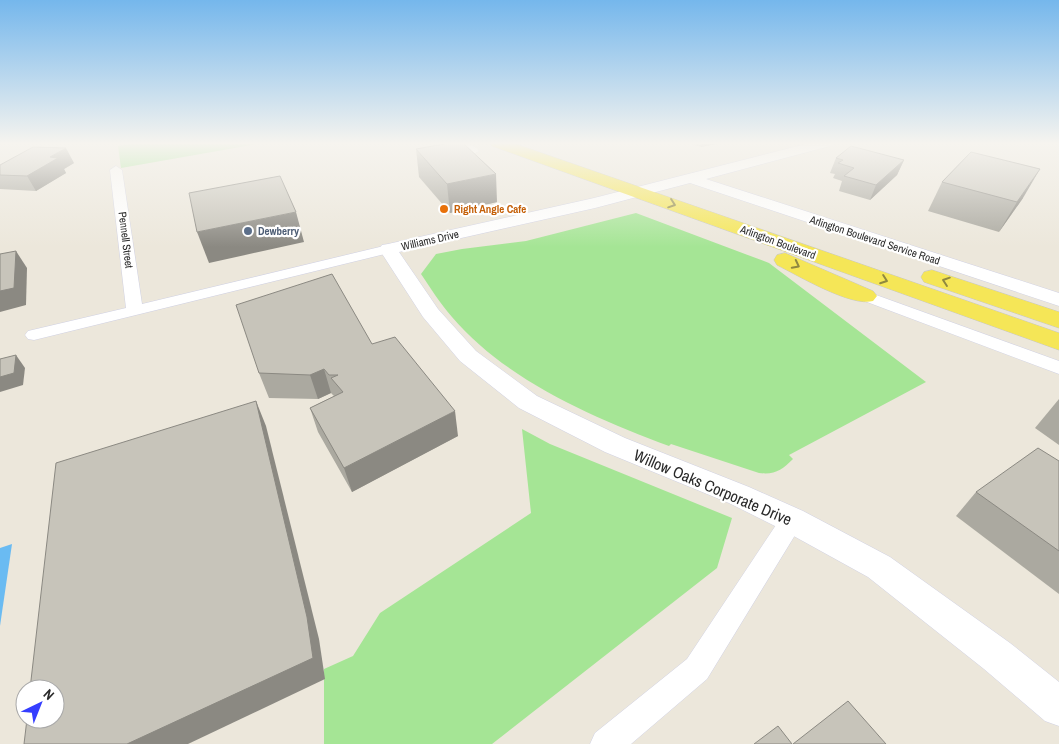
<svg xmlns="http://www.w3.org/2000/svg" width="1059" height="744" viewBox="0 0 1059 744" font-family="'Archivo Narrow',sans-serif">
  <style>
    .green { fill: #a5e595 }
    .water { fill: #6abbf2 }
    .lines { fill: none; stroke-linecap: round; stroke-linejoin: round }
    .minor-casing { stroke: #d0d1e3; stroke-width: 1 }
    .tertiary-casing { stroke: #d0d1e3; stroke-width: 1 }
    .primary-casing { stroke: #c7c7c7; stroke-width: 1 }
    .minor { fill: #fff; fill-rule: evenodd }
    .tertiary { fill: #fff; fill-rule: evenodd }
    .primary { fill: #f5e657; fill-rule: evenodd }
    .wall { fill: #aba9a0 }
    .shaded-wall { fill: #8b8982 }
    .building { fill: #c7c4ba; stroke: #8b8982 }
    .oneway { stroke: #8f8840 }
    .food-dot { fill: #e8710a; stroke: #fff; stroke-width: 2 }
    .service-dot { fill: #5c6f8a; stroke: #fff; stroke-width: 2 }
    .labels { text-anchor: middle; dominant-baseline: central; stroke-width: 4.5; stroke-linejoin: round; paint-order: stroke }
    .far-food-label { font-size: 11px; font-weight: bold; fill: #c56008; stroke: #fff; text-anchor: start }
    .far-service-label { font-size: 11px; font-weight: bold; fill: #4e5e75; stroke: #fff; text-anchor: start }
    .far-street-label { font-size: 11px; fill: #292929; stroke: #fff }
    .near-street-label { font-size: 16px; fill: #292929; stroke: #fff }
  </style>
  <rect width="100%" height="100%" fill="#ece7db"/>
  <g class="green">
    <path d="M136,143h127l-142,25 -3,-22z"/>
    <path d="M636,213l133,50 157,119 -137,73 4,4c-11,11 -18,16 -34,14l-88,-29 -2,2c-77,-29 -162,-65 -217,-129 -12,-14 -21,-28 -31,-43l15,-20 26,-5 64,-8z"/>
    <path d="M522,429l28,15 182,74 -15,50 -225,176h-168v-75l29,-13 27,-43 151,-100z"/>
  </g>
  <path class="water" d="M12,544l-12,82v-78z"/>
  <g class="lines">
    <g class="minor-casing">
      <g id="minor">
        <path d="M453,143c10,0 19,-1 26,8l-17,9h-8l-2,-2 14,-8z"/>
        <path d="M116,166l6,4 20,134 246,-59 5,1 2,3 -2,3 -359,88 -6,-1 -3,-4 3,-4 98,-23 -16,-138z"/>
        <path d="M865,291l194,70v13l-200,-75 -2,-3 2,-3z"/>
        <path d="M792,510l8,3 4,7 -4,7 -93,152 -76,65h-41l5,-11 92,-74 97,-146z"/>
      </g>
    </g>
    <g class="tertiary-casing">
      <path id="tertiary" d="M810,143h22l-2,3 -124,33 353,114v13l-369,-123 -95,25 -196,44 39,57 38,42 61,45 88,42 124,49 54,24 87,46 120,86 49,39v44l-14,-5 -61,-52 -116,-92 -87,-48 -52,-26 -124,-51 -86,-44 -59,-47 -37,-44 -44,-68 3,-4 6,-1 206,-46z"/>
    </g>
    <g class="primary-casing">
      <g id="primary">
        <path d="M490,143h23l546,190v17l-567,-204z"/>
        <path d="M785,253l88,38 4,5 -4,5c-22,6 -74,-25 -96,-36l-3,-5 3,-5z"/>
        <path d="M932,270l127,42v16l-135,-46 -3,-5 3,-5z"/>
      </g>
    </g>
    <use href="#minor" class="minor"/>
    <use href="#tertiary" class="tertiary"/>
    <use href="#primary" class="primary"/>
  </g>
  <g class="wall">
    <path d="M688,143h33l-20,4z"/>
    <path d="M416,149l81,53 -47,11 -31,-36z"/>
    <path d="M836,158l68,2 -7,15 -27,25 -31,-9 3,-10 -9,-3 2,-4 -5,-1z"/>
    <path d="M74,163l-10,6 2,4 -30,18 -36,-2v-24z"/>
    <path d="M942,182l81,16 -24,34 -71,-21z"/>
    <path d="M372,344l86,92 -106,56 -34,-60 -8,-24 24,-12 -3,-3 -13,6 -49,-1 -10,-25z"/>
    <path d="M1059,399v46l-24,-17z"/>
    <path d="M1059,461v133l-103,-78 20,-24z"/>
  </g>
  <g class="shaded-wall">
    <path d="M702,143h19l-20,4z"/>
    <path d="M66,148l8,15 -10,6 2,4 -30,18 -9,-15 23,-19z"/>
    <path d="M904,160l-7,15 -27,25 6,-15z"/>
    <path d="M1040,169l-17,29 -24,34 18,-30z"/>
    <path d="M496,174l1,28 -47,11 -3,-29z"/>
    <path d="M296,212l8,30 -95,21 -12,-31z"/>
    <path d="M16,251l11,17 -1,37 -26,7v-21z"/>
    <path d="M16,355l9,13 -2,17 -23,7v-15z"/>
    <path d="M324,369l7,24 -13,6 -8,-24z"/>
    <path d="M256,401l10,25 53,213 6,40 -137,65h-61z"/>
    <path d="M455,411l3,25 -106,56 -8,-24z"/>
  </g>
  <g class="building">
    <path d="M450,143h13l33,31 -49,10 -31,-35z"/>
    <path d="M851,146l53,14 -28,25 -32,-9 10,-8 -16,-5 5,-3 -7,-2z"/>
    <path d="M33,147l33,1 -16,9 8,1 -31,18 -27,-1v-10z"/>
    <path d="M971,152l69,17 -23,33 -75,-20z"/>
    <path d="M280,176l16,36 -99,20 -8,-39z"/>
    <path d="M16,251l-2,37 -14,3v-37z"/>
    <path d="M332,274l40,70 23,-7 60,74 -111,57 -34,-60 33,-16 -12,-14 7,-3h-9l-5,-6 -14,6 -51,-2 -23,-68z"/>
    <path d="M16,355l-2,18 -14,4v-18z"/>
    <path d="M256,401l51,216 6,41 -186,86h-103l3,-25h28v-30h-25l26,-226z"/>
    <path d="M1038,448l21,13v90l-83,-59z"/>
    <path d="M848,701l38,43h-93z"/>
    <path d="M778,726l14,18h-38z"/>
  </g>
  <defs><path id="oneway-chevron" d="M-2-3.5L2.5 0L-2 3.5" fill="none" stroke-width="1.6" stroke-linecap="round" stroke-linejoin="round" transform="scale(1.25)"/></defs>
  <g class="oneway">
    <use href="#oneway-chevron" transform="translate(672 204) rotate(19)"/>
    <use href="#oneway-chevron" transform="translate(796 265) rotate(27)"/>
    <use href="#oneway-chevron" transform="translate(884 280) rotate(20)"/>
    <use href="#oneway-chevron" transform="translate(946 281) rotate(-161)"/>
  </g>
  <linearGradient id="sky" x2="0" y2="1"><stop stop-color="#75b7ec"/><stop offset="0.58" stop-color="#f6f4ef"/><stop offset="1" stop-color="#f6f4ef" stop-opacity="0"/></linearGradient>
  <rect width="1059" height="247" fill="url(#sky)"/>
  <circle class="food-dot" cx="444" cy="209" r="5"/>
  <circle class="service-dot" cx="248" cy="231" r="5"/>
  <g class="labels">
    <g class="far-food-label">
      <text x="454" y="209">Right Angle Cafe</text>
    </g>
    <g class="far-service-label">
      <text x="258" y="231">Dewberry</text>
    </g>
    <g class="far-street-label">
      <text transform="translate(126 240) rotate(83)">Pennell Street</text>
      <text transform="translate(430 240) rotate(-13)">Williams Drive</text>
      <text transform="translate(875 240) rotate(18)">Arlington Boulevard Service Road</text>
      <text transform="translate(778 242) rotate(20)">Arlington Boulevard</text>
    </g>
    <g class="near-street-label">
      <text transform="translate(713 487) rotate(23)">Willow Oaks Corporate Drive</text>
    </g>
  </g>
  <g transform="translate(40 704) rotate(43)"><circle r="24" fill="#ffffff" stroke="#a9a9a9"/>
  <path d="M0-4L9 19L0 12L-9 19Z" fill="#353eff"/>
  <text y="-8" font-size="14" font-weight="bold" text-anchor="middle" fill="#292929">N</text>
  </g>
</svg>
